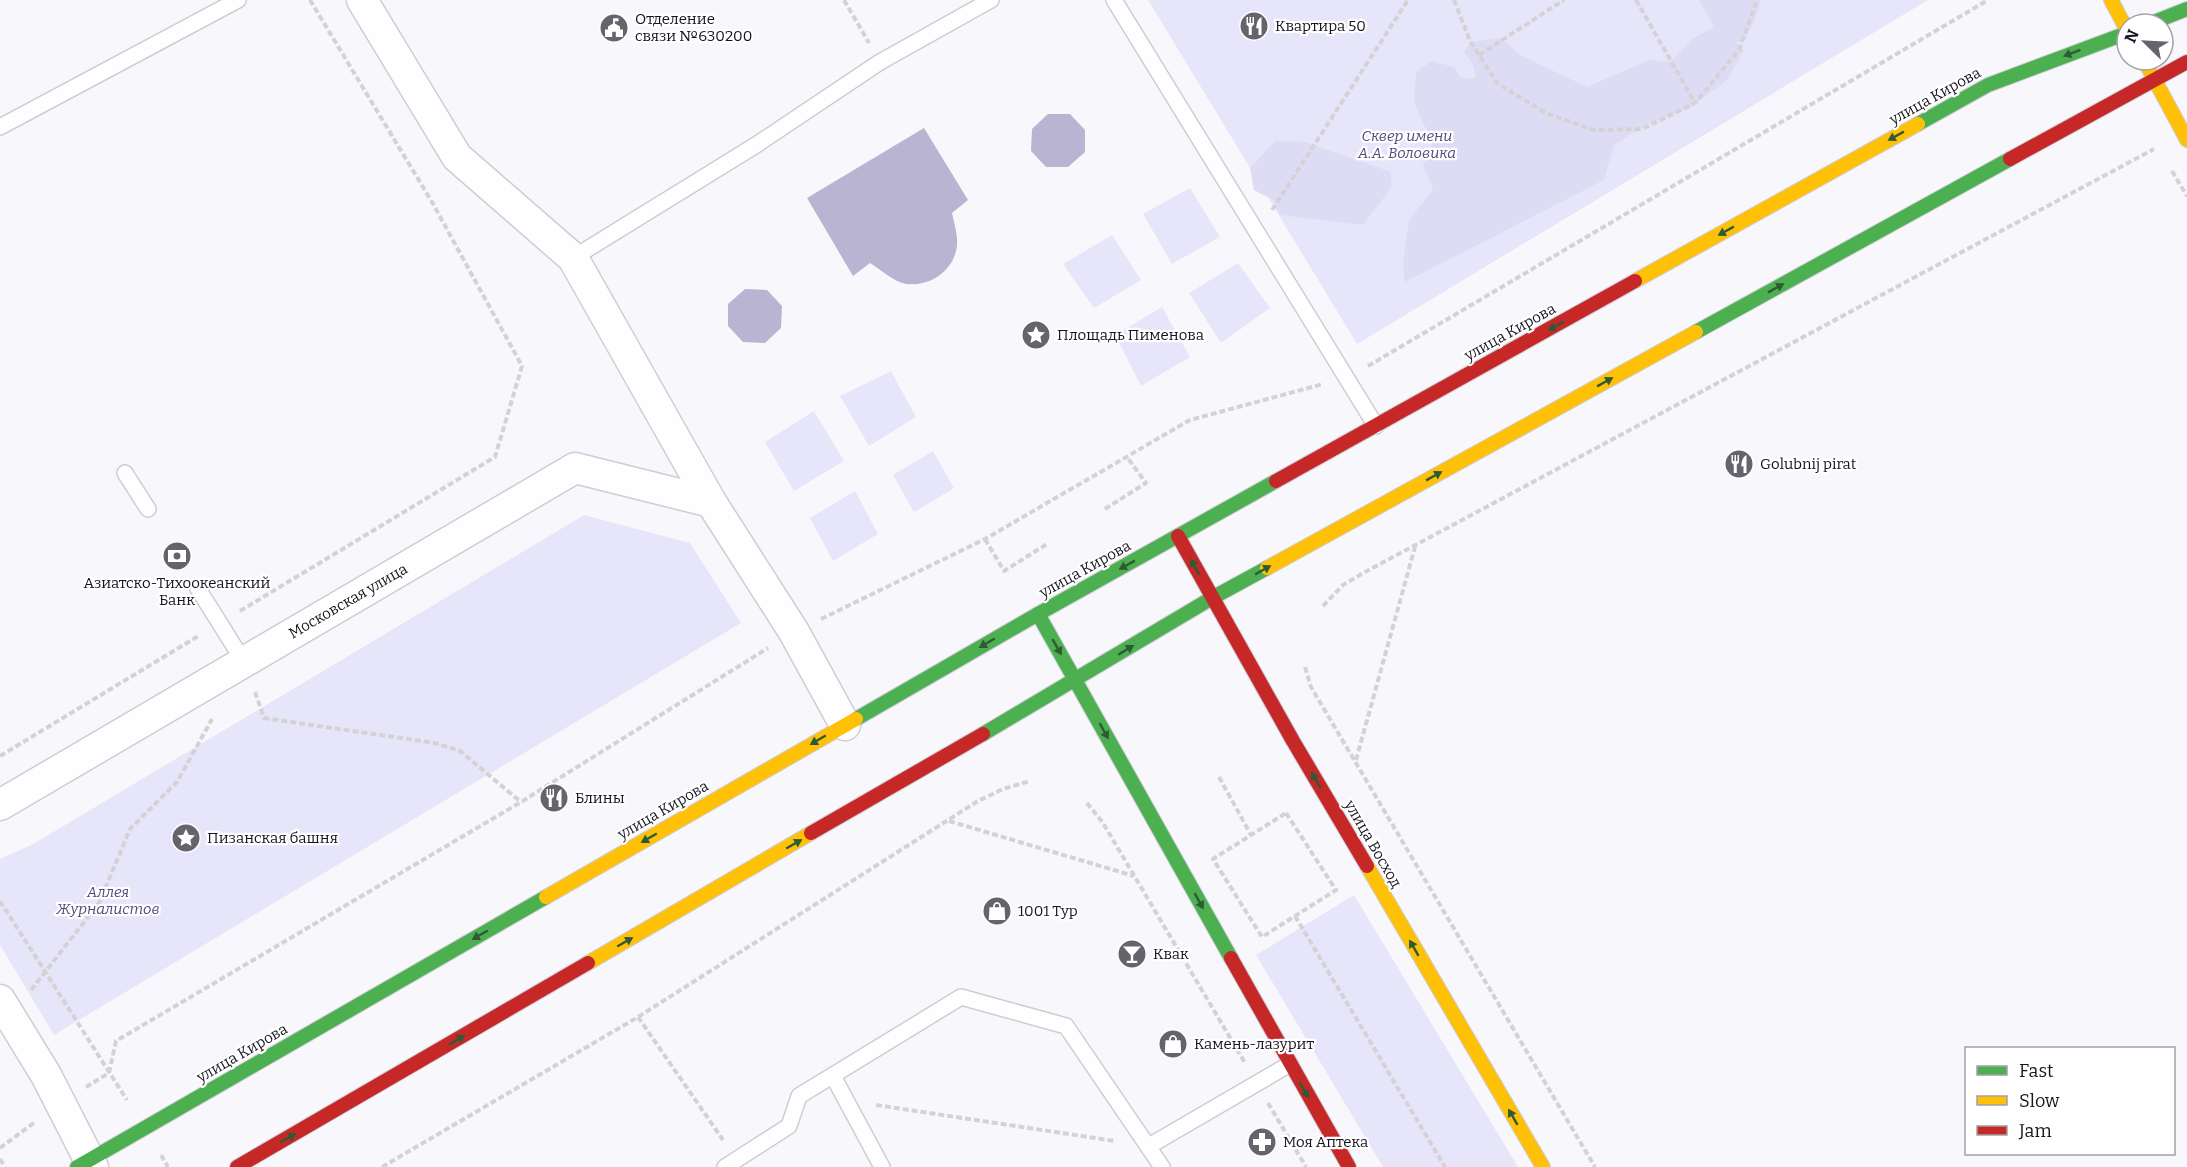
<svg xmlns="http://www.w3.org/2000/svg" width="2187" height="1167" viewBox="0 0 2187 1167" font-family="Bitter,serif">
  <style>
    .green { fill: #e7e5fa }
    .forest { fill: #dedbf4 }
    .water { fill: #b8b4d1 }
    .lines { fill: none; stroke-linecap: round; stroke-linejoin: round }
    .lane-casing { stroke: #cecdd5; stroke-width: 18 }
    .street-casing { stroke: #cecdd5; stroke-width: 33 }
    .fast-casing { stroke: #cecdd5; stroke-width: 16 }
    .slow-casing { stroke: #cecdd5; stroke-width: 16 }
    .jam-casing { stroke: #cecdd5; stroke-width: 16 }
    .path { stroke: #d3d3d5; stroke-width: 4; stroke-dasharray: 6 3; stroke-linecap: butt }
    .lane { stroke: #fefeff; stroke-width: 15 }
    .street { stroke: #fefeff; stroke-width: 30 }
    .fast { stroke: #4caf50; stroke-width: 14 }
    .slow { stroke: #ffc107; stroke-width: 14 }
    .jam { stroke: #c62828; stroke-width: 14 }
    .oneway { fill: #2e5a35 }
    .labels { text-anchor: middle; dominant-baseline: central; stroke-width: 4.5; stroke-linejoin: round; paint-order: stroke }
    .poi-label { font-size: 15px; fill: #16151f; stroke: #fff; text-anchor: start }
    .street-label { font-size: 15px; fill: #16151f; stroke: #fff }
    .park-label { font-size: 15px; font-style: italic; fill: #53497f; stroke: #fff }
  </style>
  <rect width="100%" height="100%" fill="#f8f8fc"/>
  <g class="green">
    <path d="M1148,0h780l-571,344z"/>
    <path d="M1190,188l30,49 -48,27 -29,-50z"/>
    <path d="M1112,235l29,45 -47,28 -31,-44z"/>
    <path d="M1238,263l32,45 -49,35 -32,-50z"/>
    <path d="M1162,307l28,50 -49,29 -26,-51z"/>
    <path d="M891,371l25,46 -47,29 -29,-50z"/>
    <path d="M814,411l30,50 -50,30 -29,-49z"/>
    <path d="M933,451l21,37 -40,24 -21,-37z"/>
    <path d="M855,491l23,43 -45,27 -23,-43z"/>
    <path d="M584,515l106,28 51,80 -687,412 -54,-90v-86l35,-16z"/>
    <path d="M1354,895l164,272h-135l-127,-212z"/>
  </g>
  <g class="forest">
    <path d="M1699,0h61l-1,9 -15,33h-8l8,8 -16,29 -35,27 -46,18 -33,21 -10,35 -199,102 -2,-18 6,-44 24,-31 -10,-24 11,-25 -10,-15 -10,-24 2,-29 16,-11 22,6 7,11h15l-3,-13 -9,-13 6,-10 31,-4 19,17 67,32 62,-27 21,2 22,-23 22,-12z"/>
    <path d="M1275,141l30,1 86,30v16l-28,37 -83,-10 -7,-15 -19,-10 -4,-22z"/>
  </g>
  <g class="water">
    <path d="M1048,114h22l15,16v22l-17,15h-22l-15,-16 1,-22z"/>
    <path d="M924,128l44,72 -16,13c2,10 6,22 5,33 -3,24 -26,41 -51,38 -12,-2 -26,-15 -36,-21l-17,13 -46,-78z"/>
    <path d="M745,289l22,1 15,16 -1,22 -16,15 -22,-1 -15,-16v-22z"/>
  </g>
  <g class="lines">
    <g class="lane-casing">
      <g id="lane">
        <path d="M1114,0l262,426"/>
        <path d="M0,127l238,-127"/>
        <path d="M573,258l183,-113 124,-83 111,-62"/>
        <path d="M125,473l23,36"/>
        <path d="M197,587l47,75"/>
        <path d="M833,1076l49,91"/>
        <path d="M1149,1146l141,-82"/>
        <path d="M725,1167l64,-41 10,-30 162,-99 105,29 96,141"/>
      </g>
    </g>
    <g class="street-casing">
      <g id="street">
        <path d="M362,0l95,157 116,101 138,244 83,130 51,93"/>
        <path d="M0,805l575,-337 136,34"/>
        <path d="M0,1000l46,75 47,92"/>
      </g>
    </g>
    <g class="fast-casing">
      <g id="fast">
        <path d="M2149,24l38,-15"/>
        <path d="M1918,124l70,-39 139,-52"/>
        <path d="M1696,332l314,-173"/>
        <path d="M1038,614l193,344"/>
        <path d="M856,719l182,-105 238,-133"/>
        <path d="M983,734l229,-136 55,-30"/>
        <path d="M77,1167l469,-270"/>
      </g>
    </g>
    <g class="slow-casing">
      <g id="slow">
        <path d="M2111,0l16,30"/>
        <path d="M2144,60l43,80"/>
        <path d="M1635,281l283,-157"/>
        <path d="M1267,568l429,-236"/>
        <path d="M1367,866l176,301"/>
        <path d="M546,897l310,-178"/>
        <path d="M588,963l223,-130"/>
      </g>
    </g>
    <g class="jam-casing">
      <g id="jam">
        <path d="M2010,159l177,-97"/>
        <path d="M1276,481l359,-200"/>
        <path d="M1178,536l115,205 74,125"/>
        <path d="M811,833l172,-99"/>
        <path d="M1231,958l118,209"/>
        <path d="M237,1167l351,-204"/>
      </g>
    </g>
    <g class="path">
      <path d="M844,0l25,43"/>
      <path d="M1454,0l16,41 27,42 49,30 48,17 48,-1 53,-26 44,-53 18,-50"/>
      <path d="M1636,0l59,103"/>
      <path d="M1479,55l85,-55"/>
      <path d="M2172,171l15,25"/>
      <path d="M1272,210l136,-210"/>
      <path d="M1368,366l620,-366"/>
      <path d="M1105,509l41,-26 -19,-26"/>
      <path d="M985,539l19,32 43,-27"/>
      <path d="M1323,606l20,-21 22,-13 789,-423"/>
      <path d="M240,611l255,-154 27,-91 -90,-164 -122,-202"/>
      <path d="M821,619l164,-80 205,-119 133,-36"/>
      <path d="M1305,667l6,20 284,480"/>
      <path d="M255,692l9,26 171,25 25,8 61,51"/>
      <path d="M0,756l200,-121"/>
      <path d="M1356,760l59,-213"/>
      <path d="M1219,777l32,58"/>
      <path d="M1087,803l16,20 142,240"/>
      <path d="M1286,813l50,77 -74,47 -49,-78z"/>
      <path d="M949,821l185,55"/>
      <path d="M0,901l127,199"/>
      <path d="M1295,916l150,251"/>
      <path d="M31,990l68,-87 31,-74 47,-47 35,-63"/>
      <path d="M638,1017l85,123"/>
      <path d="M86,1087l23,-14 7,-32 405,-239 247,-154"/>
      <path d="M1268,1103l38,64"/>
      <path d="M876,1105l239,36"/>
      <path d="M0,1148l35,-26"/>
      <path d="M161,1155l7,12"/>
      <path d="M0,1159l5,8"/>
      <path d="M382,1167l256,-150 340,-216 25,-12 27,-8"/>
    </g>
    <use href="#lane" class="lane"/>
    <use href="#street" class="street"/>
    <use href="#fast" class="fast"/>
    <use href="#slow" class="slow"/>
    <use href="#jam" class="jam"/>
  </g>
  <defs><path id="oneway-solid" d="M-6-.8H1V-3.2L6.5 0L1 3.2V.8H-6Z" transform="scale(1.5)"/></defs>
  <g class="oneway">
    <use href="#oneway-solid" transform="translate(2072 53) rotate(159)"/>
    <use href="#oneway-solid" transform="translate(1896 136) rotate(151)"/>
    <use href="#oneway-solid" transform="translate(1726 231) rotate(151)"/>
    <use href="#oneway-solid" transform="translate(1776 288) rotate(-29)"/>
    <use href="#oneway-solid" transform="translate(1556 326) rotate(151)"/>
    <use href="#oneway-solid" transform="translate(1605 382) rotate(-29)"/>
    <use href="#oneway-solid" transform="translate(1434 476) rotate(-29)"/>
    <use href="#oneway-solid" transform="translate(1127 565) rotate(151)"/>
    <use href="#oneway-solid" transform="translate(1195 567) rotate(-119)"/>
    <use href="#oneway-solid" transform="translate(1263 570) rotate(-29)"/>
    <use href="#oneway-solid" transform="translate(987 643) rotate(150)"/>
    <use href="#oneway-solid" transform="translate(1057 647) rotate(60)"/>
    <use href="#oneway-solid" transform="translate(1126 650) rotate(-31)"/>
    <use href="#oneway-solid" transform="translate(1104 731) rotate(61)"/>
    <use href="#oneway-solid" transform="translate(818 740) rotate(150)"/>
    <use href="#oneway-solid" transform="translate(1316 780) rotate(-120)"/>
    <use href="#oneway-solid" transform="translate(649 838) rotate(150)"/>
    <use href="#oneway-solid" transform="translate(794 844) rotate(-30)"/>
    <use href="#oneway-solid" transform="translate(1199 901) rotate(61)"/>
    <use href="#oneway-solid" transform="translate(480 935) rotate(150)"/>
    <use href="#oneway-solid" transform="translate(625 942) rotate(-30)"/>
    <use href="#oneway-solid" transform="translate(1414 948) rotate(-120)"/>
    <use href="#oneway-solid" transform="translate(457 1040) rotate(-30)"/>
    <use href="#oneway-solid" transform="translate(1304 1090) rotate(60)"/>
    <use href="#oneway-solid" transform="translate(1513 1117) rotate(-120)"/>
    <use href="#oneway-solid" transform="translate(288 1138) rotate(-30)"/>
  </g>
  <defs>
    <g id="restaurant-disc" transform="scale(1.5)"><circle r="9.5" fill="#65646c" stroke="#fff"/><path d="M-5-6h1v4h1v-4h1v4h1v-4h1v5L-1.5 .5V6h-2V.5L-5-1ZM5-6V6H3V1.5H1.5Q1.5-4 5-6Z" fill="#fff"/></g>
    <g id="civic-disc" transform="scale(1.5)"><circle r="9.5" fill="#65646c" stroke="#fff"/><path d="M-.6-6.5H3V-4.5H.6V-3L4-1V1h2V6H-6V1h2V-1L-.6-3ZM-1.2 2.5V6h2.4V2.5Z" fill="#fff"/></g>
    <g id="sight-disc" transform="scale(1.5)"><circle r="9.5" fill="#65646c" stroke="#fff"/><path d="M0-6L1.8-2.2L6-1.7L2.9 1.2L3.7 5.4L0 3.3L-3.7 5.4L-2.9 1.2L-6-1.7L-1.8-2.2Z" fill="#fff"/></g>
    <g id="bank-disc" transform="scale(1.5)"><circle r="9.5" fill="#65646c" stroke="#fff"/><path d="M-6-4H6V4H-6ZM0-2.3a2.3 2.3 0 1 0 0 4.6a2.3 2.3 0 1 0 0-4.6Z" fill="#fff"/></g>
    <g id="shop-disc" transform="scale(1.5)"><circle r="9.5" fill="#65646c" stroke="#fff"/><path d="M-5-2.5h2.3a2.7 3.5 0 0 1 5.4 0H5L5.5 6h-11ZM-1.5-2.5h3a1.5 2.3 0 0 0-3 0Z" fill="#fff"/></g>
    <g id="bar-disc" transform="scale(1.5)"><circle r="9.5" fill="#65646c" stroke="#fff"/><path d="M-6-5H6L.8 .8V4.5H3.5V6h-7V4.5H-.8V.8Z" fill="#fff"/></g>
    <g id="pharmacy-disc" transform="scale(1.5)"><circle r="9.5" fill="#65646c" stroke="#fff"/><path d="M-2-6h4v4h4v4h-4v4h-4v-4h-4v-4h4Z" fill="#fff"/></g>
  </defs>
  <g fill-rule="evenodd">
    <use href="#restaurant-disc" x="1254" y="26"/>
    <use href="#civic-disc" x="614" y="28"/>
    <use href="#sight-disc" x="1036" y="335"/>
    <use href="#restaurant-disc" x="1739" y="464"/>
    <use href="#bank-disc" x="177" y="556"/>
    <use href="#restaurant-disc" x="554" y="798"/>
    <use href="#sight-disc" x="186" y="838"/>
    <use href="#shop-disc" x="997" y="911"/>
    <use href="#bar-disc" x="1132" y="954"/>
    <use href="#shop-disc" x="1173" y="1044"/>
    <use href="#pharmacy-disc" x="1262" y="1142"/>
  </g>
  <g class="labels">
    <g class="poi-label">
      <text x="635" y="19">Отделение<tspan x="635" dy="17">связи №630200</tspan></text>
      <text x="1275" y="26">Квартира 50</text>
      <text x="1057" y="335">Площадь Пименова</text>
      <text x="1760" y="464">Golubnij pirat</text>
      <text x="177" y="583" text-anchor="middle">Азиатско-Тихоокеанский<tspan x="177" dy="17">Банк</tspan></text>
      <text x="575" y="798">Блины</text>
      <text x="207" y="838">Пизанская башня</text>
      <text x="1018" y="911">1001 Тур</text>
      <text x="1153" y="954">Квак</text>
      <text x="1194" y="1044">Камень-лазурит</text>
      <text x="1283" y="1142">Моя Аптека</text>
    </g>
    <g class="street-label">
      <text transform="translate(1935 96) rotate(-29)">улица Кирова</text>
      <text transform="translate(1510 332) rotate(-29)">улица Кирова</text>
      <text transform="translate(1085 569) rotate(-29)">улица Кирова</text>
      <text transform="translate(348 601) rotate(-30)">Московская улица</text>
      <text transform="translate(663 810) rotate(-30)">улица Кирова</text>
      <text transform="translate(1373 844) rotate(60)">улица Восход</text>
      <text transform="translate(242 1053) rotate(-30)">улица Кирова</text>
    </g>
    <g class="park-label">
      <text x="1407" y="136">Cквер имени<tspan x="1407" dy="17">А.А. Воловика</tspan></text>
      <text x="108" y="892">Аллея<tspan x="108" dy="17">Журналистов</tspan></text>
    </g>
  </g>
  <rect x="1965" y="1047" width="210" height="108" fill="#ffffff" stroke="#a2a1a5" stroke-width="1.5"/>
  <rect x="1977" y="1066" width="30" height="9" fill="#4caf50" stroke="#a2a1a5" stroke-width="1.5"/>
  <text x="2019" y="1077" font-size="18" fill="#16151f">Fast</text>
  <rect x="1977" y="1096" width="30" height="9" fill="#ffc107" stroke="#a2a1a5" stroke-width="1.5"/>
  <text x="2019" y="1107" font-size="18" fill="#16151f">Slow</text>
  <rect x="1977" y="1126" width="30" height="9" fill="#c62828" stroke="#a2a1a5" stroke-width="1.5"/>
  <text x="2019" y="1137" font-size="18" fill="#16151f">Jam</text>
  <g transform="translate(2145 42) rotate(294)"><circle r="28" fill="#ffffff" stroke="#a2a1a5" stroke-width="1.5"/>
  <path d="M0-4.5L10 22L0 15L-10 22Z" fill="#65646c"/>
  <text y="-9" font-size="16" font-weight="bold" text-anchor="middle" fill="#16151f">N</text>
  </g>
</svg>
